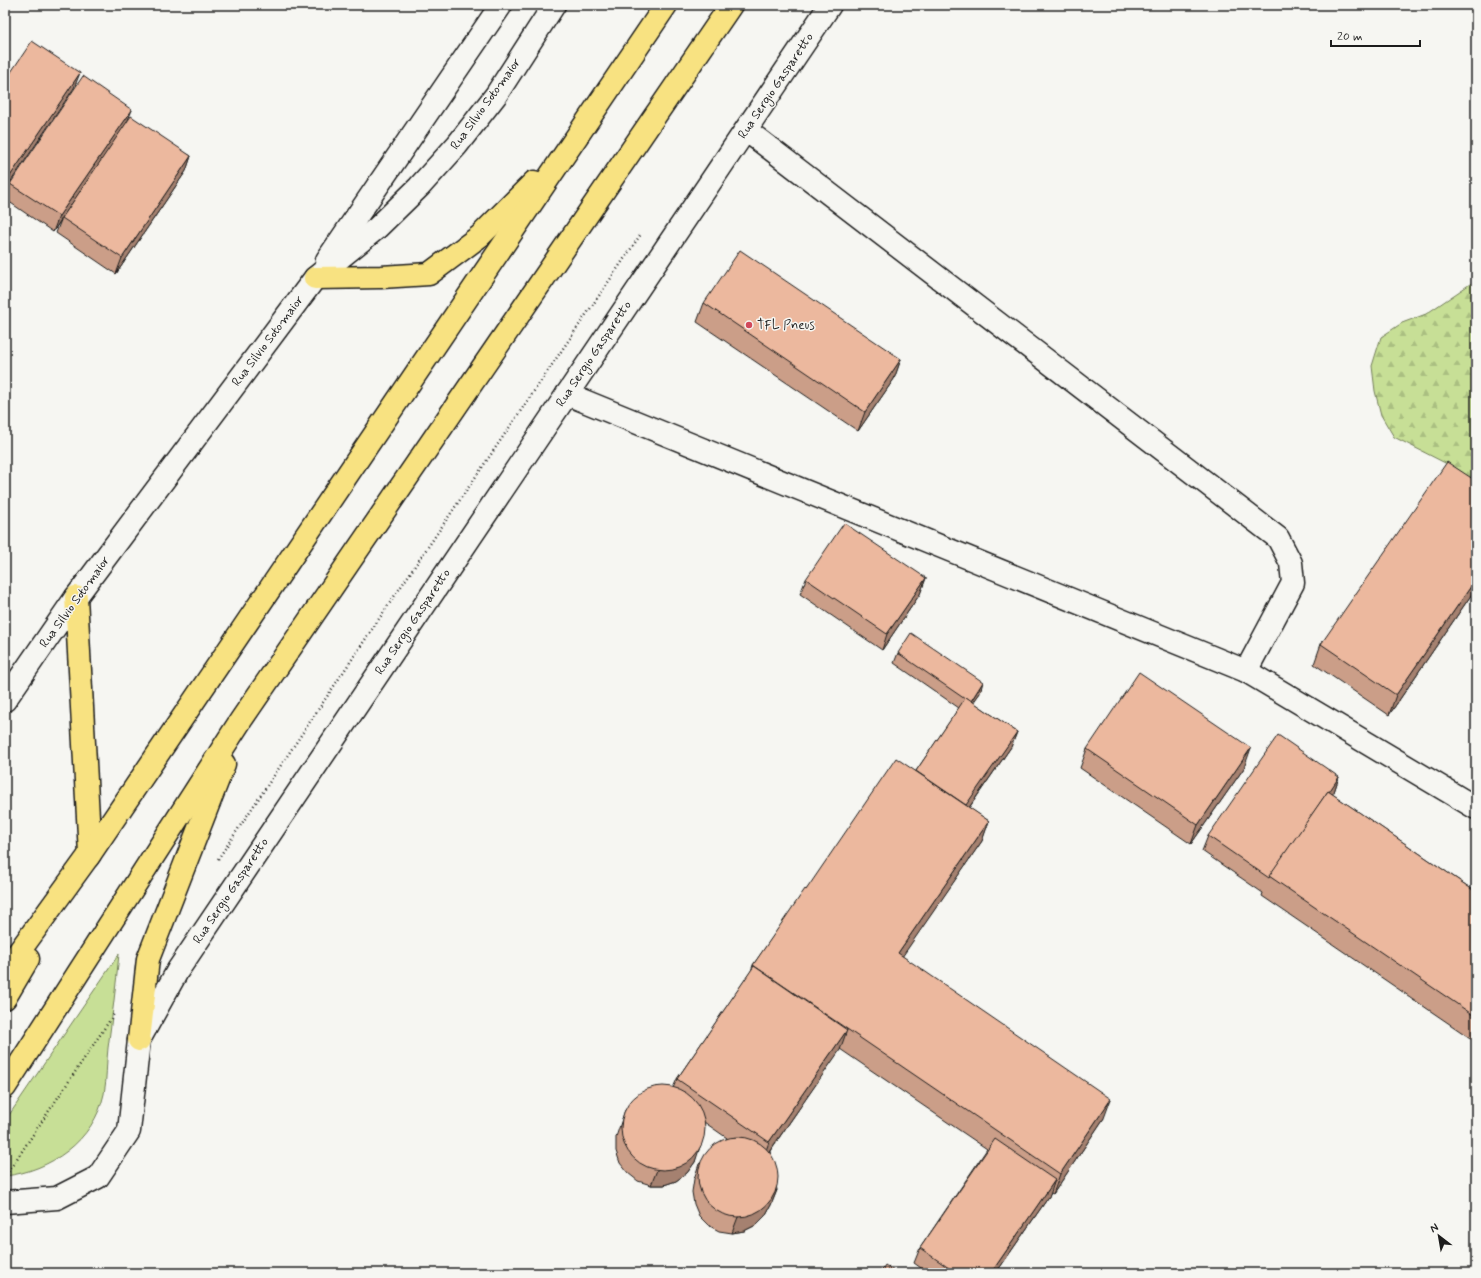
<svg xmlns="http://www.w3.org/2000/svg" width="1481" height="1278" viewBox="0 0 1481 1278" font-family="Mynerve,sans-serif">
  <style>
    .green { fill: #c7df96; stroke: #727e59 }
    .forest { fill: url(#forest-firs); stroke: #727e59 }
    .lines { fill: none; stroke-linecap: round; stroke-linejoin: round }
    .minor-casing { stroke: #1c1c1c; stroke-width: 25 }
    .highway-casing { stroke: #1c1c1c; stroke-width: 25 }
    .path { stroke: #1c1c1c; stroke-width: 2.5; stroke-dasharray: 1 3; stroke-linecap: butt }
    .minor { stroke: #f6f6f2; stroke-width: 22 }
    .highway { stroke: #f8e281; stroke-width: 22 }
    .wall { fill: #cb9e88; stroke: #1c1c1c }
    .shaded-wall { fill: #a5816f; stroke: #1c1c1c }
    .building { fill: #ecb89e; stroke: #1c1c1c }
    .poi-dot { fill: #d1495b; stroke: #f6f6f2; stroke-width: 1.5 }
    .labels { text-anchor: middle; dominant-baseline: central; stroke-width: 3; stroke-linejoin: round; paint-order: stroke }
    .street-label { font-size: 13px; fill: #1c1c1c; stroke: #f6f6f2 }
    .poi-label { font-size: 13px; fill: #1c1c1c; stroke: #f6f6f2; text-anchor: start }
  </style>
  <defs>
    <pattern id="forest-firs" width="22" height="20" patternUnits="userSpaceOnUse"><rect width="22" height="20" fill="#c7df96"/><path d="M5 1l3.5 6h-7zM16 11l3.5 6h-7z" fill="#aabf81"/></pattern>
  </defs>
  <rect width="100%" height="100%" fill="#f6f6f2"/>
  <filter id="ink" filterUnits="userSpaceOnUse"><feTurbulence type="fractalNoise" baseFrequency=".025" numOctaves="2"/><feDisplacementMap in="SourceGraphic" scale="8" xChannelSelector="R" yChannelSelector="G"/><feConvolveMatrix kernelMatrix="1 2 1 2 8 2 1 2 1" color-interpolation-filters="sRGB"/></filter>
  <g filter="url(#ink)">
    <path class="green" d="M119,954c-3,32 -7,63 -11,94 -2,16 -1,31 -4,46 -10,47 -54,77 -99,82v-55z"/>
    <path class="forest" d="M1476,280v205l-17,-15 -65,-33 -13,-22 -6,-24 -3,-25 9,-29 21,-14 24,-9z"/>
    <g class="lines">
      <g class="minor-casing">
        <g id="minor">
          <path d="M746,130l532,408 13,25 2,20 -47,88"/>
          <path d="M327,260l174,-255"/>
          <path d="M567,394l679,277 230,137"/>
          <path d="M5,700l71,-103 239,-319 62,-50 42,-41 38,-42 39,-50 58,-90"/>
          <path d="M5,1202l52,-4 41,-21 31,-46 10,-91 39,-70 652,-965"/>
        </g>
      </g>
      <g class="highway-casing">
        <g id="highway">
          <path d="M315,278l66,-1 48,-3 51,-38 54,-54"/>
          <path d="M76,597l14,257 -2,3"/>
          <path d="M5,971l85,-117 576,-849"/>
          <path d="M5,998l23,-39"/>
          <path d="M139,1040l9,-81 76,-195"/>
          <path d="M5,1087l236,-367 490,-715"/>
        </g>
      </g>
      <g class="path">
        <path d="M218,859l165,-246 258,-379"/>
        <path d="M6,1175l108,-161"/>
      </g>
      <use href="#minor" class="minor"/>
      <use href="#highway" class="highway"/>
    </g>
    <g class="wall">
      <path d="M128,121l63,35 -5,15 -70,103 -60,-41 5,-13 -8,12 -48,-33 5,-15z"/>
      <path d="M704,303l197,56 -7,20 -36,52 -161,-109z"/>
      <path d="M1476,481v107l-87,127 -75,-51 7,-20z"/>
      <path d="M926,578l-6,16 -38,56 -82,-56 6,-15z"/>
      <path d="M898,653l82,40 -7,9 44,30 -6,15 -42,61 20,13 -7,20 -80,115 202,162 -51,76 -2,-1 -1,2 -54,78h-68l-14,-10 6,-15 67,-99 -147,-100 -70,102 7,39 -6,15 -6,11 -9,9 -12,6 -12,2 -13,-2 -11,-6 -9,-9 -5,-12 -2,-12 2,-13 5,-15 28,-26 -23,-16 -9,40 -8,11 -11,8 -12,4h-13l-13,-4 -10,-8 -8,-10 -4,-12v-14l9,-27 48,-22 4,-9 74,-108 2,-6 53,-75 110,-119 43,-63 -65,-45z"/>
      <path d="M1087,749l157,19 -53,76 -111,-76z"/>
      <path d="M1339,777l-5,15 -2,2 144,98v150l-214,-146 1,-3 -61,-42 6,-15z"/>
    </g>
    <g class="shaded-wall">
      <path d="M80,73l-6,15 -69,102v-6l1,-2z"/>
      <path d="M132,110l-6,15 -64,93 -9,14 6,-16z"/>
      <path d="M191,156l-5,15 -70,103 6,-16z"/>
      <path d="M901,359l-7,20 -36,52 7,-19z"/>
      <path d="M926,578l-6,16 -38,56 5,-16z"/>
      <path d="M1476,579v9l-87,127 7,-20z"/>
      <path d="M983,682l-3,11 -14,20 4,-10z"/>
      <path d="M1017,732l-6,15 -52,75 5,-15z"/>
      <path d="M1251,748l-7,20 -53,76 7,-19z"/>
      <path d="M1339,777l-5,15 -60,87 -3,-2z"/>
      <path d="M989,821l-7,20 -91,132 7,-20z"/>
      <path d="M847,1030l-7,20 -78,112 7,-20z"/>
      <path d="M1111,1099l-7,19 -51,76 7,-20z"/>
      <path d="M700,1147l-5,15 -8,11 -11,8 -12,4h-13l6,-15z"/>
      <path d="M1055,1180l-5,15 -54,78h-5z"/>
      <path d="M777,1190l-6,15 -6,11 -9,9 -12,6 -12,2 6,-16z"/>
    </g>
    <g class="building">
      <path d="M32,41l48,32 -74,109 -1,-1v-100z"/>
      <path d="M83,76l49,34 -73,106 -49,-32z"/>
      <path d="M131,116l60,40 -69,102 -60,-40z"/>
      <path d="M740,250l161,109 -36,53 -161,-109z"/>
      <path d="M1447,462l29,19v98l-80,116 -75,-51z"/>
      <path d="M844,523l82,55 -39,56 -81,-55z"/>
      <path d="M911,633l72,49 -12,19 -5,-4 -1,2 -67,-46z"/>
      <path d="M1139,672l112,76 -53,77 -111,-76z"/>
      <path d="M966,697l51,35 -51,73 -50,-34z"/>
      <path d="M1278,735l61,42 -10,15 -1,-1 -59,87 -61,-42z"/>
      <path d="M896,758l93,63 -91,132 213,146 -51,75 -307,-209 52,-76 1,1z"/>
      <path d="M1328,791l148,101v125l-207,-141z"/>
      <path d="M754,966l93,64 -78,112 -92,-63z"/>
      <circle cx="663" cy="1128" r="42"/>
      <circle cx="738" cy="1177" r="40"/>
      <path d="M995,1139l60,41 -64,93h-35l-36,-25z"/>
      <path d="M885,1265l12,8h-17z"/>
    </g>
  </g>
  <circle class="poi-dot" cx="749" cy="325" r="4"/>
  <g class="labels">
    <g class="street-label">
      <text transform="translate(776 86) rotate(-56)">Rua Sergio Gasparetto</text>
      <text transform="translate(486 104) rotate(-54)">Rua Silvio Sotomaior</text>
      <text transform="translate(268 341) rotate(-53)">Rua Silvio Sotomaior</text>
      <text transform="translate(594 354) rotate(-56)">Rua Sergio Gasparetto</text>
      <text transform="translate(75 602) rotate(-54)">Rua Silvio Sotomaior</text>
      <text transform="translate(413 622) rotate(-56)">Rua Sergio Gasparetto</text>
      <text transform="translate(231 891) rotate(-56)">Rua Sergio Gasparetto</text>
    </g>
    <g class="poi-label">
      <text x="757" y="325">TFL Pneus</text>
    </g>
  </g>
  <rect width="1481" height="1278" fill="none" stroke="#f6f6f2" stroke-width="20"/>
  <rect x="10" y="10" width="1461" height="1258" fill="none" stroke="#1c1c1c" stroke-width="1.5" filter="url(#ink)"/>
  <g transform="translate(1439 1236) rotate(329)" stroke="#f6f6f2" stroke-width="3" paint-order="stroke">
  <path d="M0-3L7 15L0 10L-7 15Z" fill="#1c1c1c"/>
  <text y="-6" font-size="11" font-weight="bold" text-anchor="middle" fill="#1c1c1c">N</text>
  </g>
  <path d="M1331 40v6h89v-6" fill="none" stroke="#1c1c1c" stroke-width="2"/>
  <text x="1337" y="40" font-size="12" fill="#1c1c1c" stroke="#f6f6f2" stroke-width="3" paint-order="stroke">20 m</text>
</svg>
